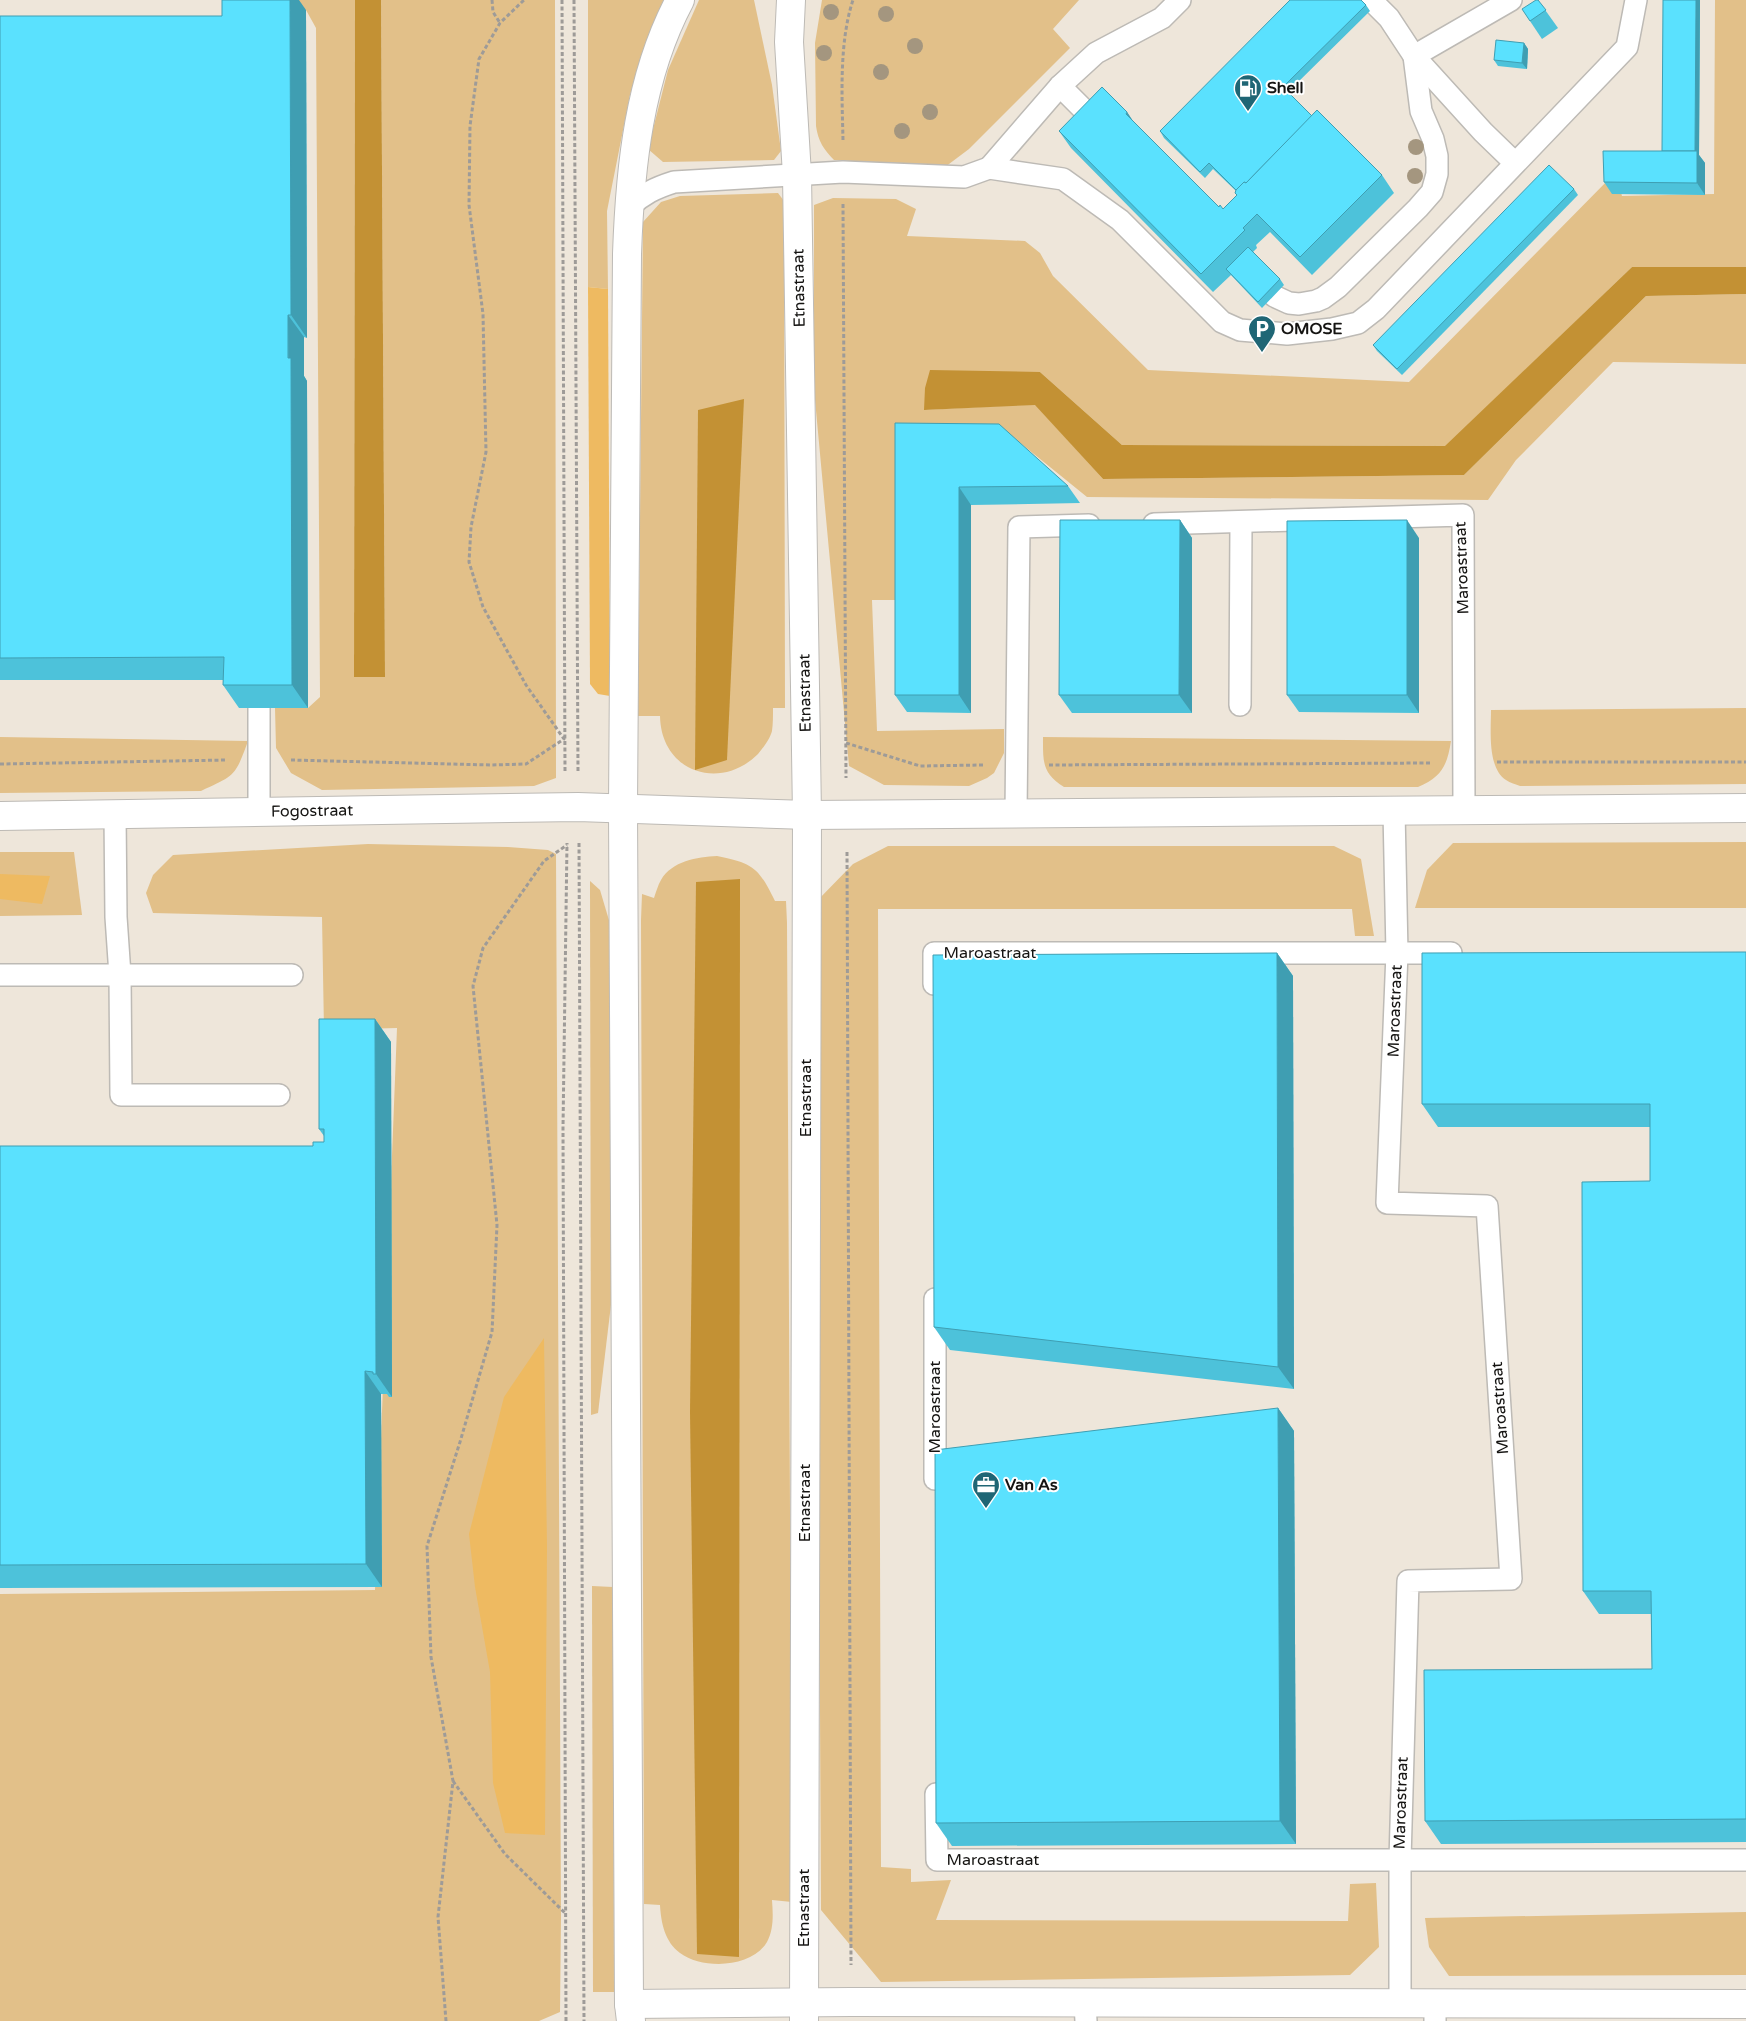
<svg xmlns="http://www.w3.org/2000/svg" width="1746" height="2021" viewBox="0 0 1746 2021" font-family="'Varela Round',sans-serif">
  <style>
    .built { fill: #eee6da }
    .green { fill: #e2c089 }
    .forest { fill: #eeba61 }
    .water { fill: #c39134 }
    .lines { fill: none; stroke-linecap: round; stroke-linejoin: round }
    .service-casing { stroke: #bdbab5; stroke-width: 24 }
    .minor-casing { stroke: #bdbab5; stroke-width: 30 }
    .tertiary-casing { stroke: #bdbab5; stroke-width: 30 }
    .path { stroke: #9e9b98; stroke-width: 3; stroke-dasharray: 4 2.5; stroke-linecap: butt }
    .service { stroke: #fff; stroke-width: 21 }
    .minor { stroke: #fff; stroke-width: 28 }
    .tertiary { stroke: #fff; stroke-width: 28 }
    .tree { fill: #a4967f }
    .wall { fill: #4dc2da }
    .shaded-wall { fill: #3f9eb2 }
    .building { fill: #5ae1fe; stroke: #3f9eb2 }
    .labels { text-anchor: middle; dominant-baseline: central; stroke-width: 4; stroke-linejoin: round; paint-order: stroke }
    .poi-label { font-size: 16px; font-weight: bold; fill: #151412; stroke: #fff; text-anchor: start }
    .street-label { font-size: 16px; fill: #151412; stroke: #fff }
  </style>
  <rect width="100%" height="100%" fill="#f7f3ee"/>
  <rect class="built" x="0" y="0" width="1746" height="2021"/>
  <g class="green">
    <path d="M289,0h66l-1,677h31l-4,-677h174l1,778 -22,8 -212,4 -31,-17 -15,-25 -1,-40h33l12,-11 -4,-669 -10,-18z"/>
    <path d="M588,0h76l-19,45 -15,50 -23,116 1,78 -20,-2z"/>
    <path d="M699,0h55l18,85 9,66 -7,9 -111,2 -15,-13 20,-79z"/>
    <path d="M822,0h257l-26,29 17,19 -101,101 -24,18 -111,-7c-10,-10 -16,-19 -18,-34l-1,-83z"/>
    <path d="M1715,0h31v267h-114l-186,179 -324,-1 -82,-73 -116,38 111,-6 68,75 361,-4 182,-179 100,-2v70l-133,-2 -97,98 -28,40 -401,-3 -74,-60 -110,163h-31l5,131 127,-2v24l-10,20 -7,5 -18,8 -85,-1 -35,-19 -35,-377v-184l19,-7 63,1 20,10 -9,27 118,5 15,12 13,23 95,94 261,12 203,-206 7,9 3,11 92,-2z"/>
    <path d="M778,193l6,8 1,507h-12c0,8 0,16 -1,23 -2,8 -9,17 -14,23 -38,38 -97,18 -98,-38h-22l5,-494 18,-20 19,-6z"/>
    <path d="M1746,708v76l-226,2c-4,-2 -10,-3 -14,-6 -19,-12 -15,-51 -15,-70z"/>
    <path d="M0,737l248,4c-13,36 -13,34 -47,50l-201,2z"/>
    <path d="M1043,737l408,4c-4,26 -10,36 -33,46h-354c-22,-14 -21,-25 -21,-50z"/>
    <path d="M1746,842v66h-331l12,-38 26,-27z"/>
    <path d="M368,844l140,3 40,3 8,4 5,1063 -1,95 -21,9h-539v-427l375,-4 22,-562 -73,2 -2,-113 -169,-4 -7,-20 7,-18 20,-20z"/>
    <path d="M888,846h446l27,13 13,77h-19l-3,-27h-474l3,958 30,2v13l40,-2 -15,40 412,1 2,-37 26,-1 3,64 -29,28 -469,7 -60,-72 -5,-1008 37,-38z"/>
    <path d="M0,852h74l8,63 -82,1z"/>
    <path d="M717,856c36,7 42,12 58,45h11l1,22 5,979 -20,-2c1,14 2,29 -5,42 -15,26 -64,28 -87,11 -15,-11 -19,-30 -20,-48l-16,-1 -3,-984 1,-26 12,4c2,-6 4,-13 7,-18 11,-19 36,-23 56,-24z"/>
    <path d="M590,881l10,9 11,37 2,361 -15,125 -7,2z"/>
    <path d="M592,1586l21,1 1,405h-21z"/>
    <path d="M1746,1912v63l-297,1 -20,-29 -4,-29z"/>
  </g>
  <g class="forest">
    <path d="M588,287l20,2 2,407 -12,-2 -8,-10z"/>
    <path d="M0,874l50,2 -8,28 -42,-5z"/>
    <path d="M544,1338l3,209 -2,288 -40,-2 -12,-50 -3,-111 -15,-85 -6,-53 35,-137z"/>
  </g>
  <g class="water">
    <path d="M355,0h26l4,677h-31z"/>
    <path d="M1632,267h114v27l-100,2 -182,179 -361,4 -68,-74 -111,5 1,-22 5,-18 110,2 82,73 323,1z"/>
    <path d="M744,399l-17,361 -32,10 3,-360z"/>
    <path d="M740,879l-1,1078 -42,-3 -7,-542 6,-530z"/>
  </g>
  <g class="lines">
    <g class="service-casing">
      <g id="service">
        <path d="M1180,0l-18,18 -66,35 -36,33 -71,82 74,11 57,41 102,102 18,8 47,4 45,-5 26,-6 18,-14 251,-262 9,-47"/>
        <path d="M1371,0l18,18 25,38 69,76 32,31"/>
        <path d="M1414,56l97,-56"/>
        <path d="M1060,86l36,36"/>
        <path d="M629,207c14,-13 26,-19 45,-25l169,-10 121,5 25,-9"/>
        <path d="M1274,296l15,7 10,1 17,-3 7,-3 15,-11 80,-79 14,-16 5,-18v-18l-4,-17 -12,-28 -7,-55"/>
        <path d="M1154,524l309,-9 1,295"/>
        <path d="M1240,705l1,-183"/>
        <path d="M1394,811l3,142 -10,250 100,3 24,373 -103,2 -8,279v143"/>
        <path d="M259,812v-104"/>
        <path d="M1016,814l3,-287 70,-2"/>
        <path d="M0,975h120l-4,-58 -1,-103"/>
        <path d="M934,984v-31h517"/>
        <path d="M279,1095h-158l-1,-120h172"/>
        <path d="M935,1299v180"/>
        <path d="M936,1794l1,66h809"/>
        <path d="M1085,2003l1,18"/>
        <path d="M1435,2003v18"/>
      </g>
    </g>
    <g class="minor-casing">
      <g id="minor">
        <path d="M0,816l578,-9 229,8 939,-7"/>
        <path d="M629,2004l222,-2 895,2"/>
      </g>
    </g>
    <g class="tertiary-casing">
      <g id="tertiary">
        <path d="M791,0l-2,42 8,133 10,640 -3,1206"/>
        <path d="M631,2021l-2,-17 -6,-1196 4,-554c3,-87 12,-177 53,-254"/>
      </g>
    </g>
    <g class="path">
      <path d="M492,0l1,12 7,11"/>
      <path d="M562,0l3,772"/>
      <path d="M574,0l4,772"/>
      <path d="M843,140c-1,-44 -4,-98 10,-140"/>
      <path d="M843,204l3,574"/>
      <path d="M846,743l74,23 63,-1"/>
      <path d="M291,760l200,5 35,-1 38,-25 -38,-54 -43,-78 -14,-45 2,-35 15,-75 -3,-138 -14,-109 1,-79 9,-67 21,-36 24,-23"/>
      <path d="M1497,762h249"/>
      <path d="M0,764l227,-4"/>
      <path d="M1049,765l381,-2"/>
      <path d="M579,843l5,1178"/>
      <path d="M847,852l4,1113"/>
      <path d="M453,1781l52,73 61,60"/>
      <path d="M446,2021l-8,-104 15,-136 -22,-124 -4,-111 33,-104 32,-110 5,-107 -24,-239 10,-38 61,-87 23,-16"/>
      <path d="M566,2021l-3,-893 4,-285"/>
    </g>
    <use href="#service" class="service"/>
    <use href="#minor" class="minor"/>
    <use href="#tertiary" class="tertiary"/>
  </g>
  <g class="tree">
    <circle cx="831" cy="12" r="8"/>
    <circle cx="886" cy="14" r="8"/>
    <circle cx="915" cy="46" r="8"/>
    <circle cx="824" cy="53" r="8"/>
    <circle cx="881" cy="72" r="8"/>
    <circle cx="930" cy="112" r="8"/>
    <circle cx="902" cy="131" r="8"/>
    <circle cx="1416" cy="147" r="8"/>
    <circle cx="1415" cy="176" r="8"/>
  </g>
  <g class="wall">
    <path d="M1538,0l20,28 -16,11 -12,-18z"/>
    <path d="M1700,0l-1,155 6,8v32l-93,-1 -8,-12 58,-31z"/>
    <path d="M1366,5l4,6 -82,81 24,24 70,59 12,18 -82,82 -42,-43 -14,13 1,3 -4,4 27,27 4,6 -22,23 -31,-33 -18,17 -142,-144 -12,-17 68,-19 7,11 85,84 4,2 14,-14 -2,-2 1,-2 -23,-22 -8,9 -41,-40 -4,-7z"/>
    <path d="M306,10l1,328 -3,-1v39l3,5 1,327h-69l-16,-23v-5h-223v-664h222z"/>
    <path d="M1524,43l4,6 -1,20 -29,-3 -4,-6z"/>
    <path d="M1574,189l4,6 -176,180 -25,-24 -4,-6z"/>
    <path d="M895,423l173,63 12,17 -109,2v208l-64,-1 -12,-17z"/>
    <path d="M1180,520l12,18v175h-120l-13,-18z"/>
    <path d="M1419,538v175l-120,-1 -12,-17z"/>
    <path d="M1746,952v890l-305,2 -16,-23 227,-152 -1,-55h-52l-16,-23 67,-410v-54h-212l-16,-23z"/>
    <path d="M1277,953l16,23 1,413 -344,-39 -16,-23z"/>
    <path d="M375,1019l16,23 1,355h-3l-2,-3h-6l1,193 -382,1v-442h313l11,-4v-6l-5,-7z"/>
    <path d="M1278,1408l16,23 2,413 -344,2 -16,-23z"/>
  </g>
  <g class="shaded-wall">
    <path d="M290,0h9l7,10 1,328 -16,-23z"/>
    <path d="M1696,0h4l-1,155 6,8v32l-8,-12 -2,-32z"/>
    <path d="M1524,43l4,6 -1,20 -5,-6z"/>
    <path d="M1127,112l12,18 -13,-16z"/>
    <path d="M288,315l16,22v39l3,5 1,327 -16,-23z"/>
    <path d="M959,487l12,18v208l-12,-18z"/>
    <path d="M1180,520l12,18v175l-13,-18z"/>
    <path d="M1407,520l12,18v175l-12,-18z"/>
    <path d="M1277,953l16,23 1,413 -16,-22z"/>
    <path d="M375,1019l16,23 1,355 -16,-23z"/>
    <path d="M365,1371l16,23 1,193 -16,-23z"/>
    <path d="M1278,1408l16,23 2,413 -16,-23z"/>
  </g>
  <g class="building">
    <path d="M222,0h68l1,315h-3v43h3l1,327h-69l1,-28 -224,1v-642h222z"/>
    <path d="M1290,0h71l5,5 -83,82 29,29 -66,67 -2,-1 -8,8 -27,-27 -9,9 -40,-41z"/>
    <path d="M1536,0h2l8,10 -16,11 -8,-12z"/>
    <path d="M1663,0h33l-1,151h-33z"/>
    <path d="M1496,40l28,3 -2,20 -28,-3z"/>
    <path d="M1102,87l25,25 -1,2 93,93 1,-2 3,4 14,-14 -2,-2 1,-3 8,-8 2,1 71,-73 65,65 -82,82 -43,-43 -14,14 2,2 -44,44 -142,-143z"/>
    <path d="M1603,151h94v32l-93,-1z"/>
    <path d="M1549,165l25,24 -177,180 -24,-24z"/>
    <path d="M1248,247l32,32 -22,23 -32,-33z"/>
    <path d="M895,423l104,1 69,62 -109,1v208h-64z"/>
    <path d="M1060,520h120l-1,175h-120z"/>
    <path d="M1407,520v175h-120v-174z"/>
    <path d="M1746,952v867l-321,2 -1,-151 228,-1 -1,-78h-68l-1,-409 68,-1v-77h-228v-151z"/>
    <path d="M1277,953l1,414 -344,-40 -1,-372z"/>
    <path d="M319,1019h56l1,355h-3v-2l-8,-1 1,193 -366,1v-419h313v-4h11v-13h-5z"/>
    <path d="M1278,1408l2,413 -344,2 -1,-373z"/>
  </g>
  <defs>
    <g id="fuel-pin" transform="scale(1.4375)"><path d="M0 17L-7.5 6A9.5 9.5 0 1 1 7.5 6Z" fill="#1f6675" stroke="#fff"/><path d="M-5.5-6h7V0h2V4h1.3V-2.5L3-4.5l.8-.8L6-3V5H2.5V1h-1V6h-7ZM-4.2-4.7v3.2H.2V-4.7Z" fill="#fff"/></g>
    <g id="parking-pin" transform="scale(1.4375)"><path d="M0 17L-7.5 6A9.5 9.5 0 1 1 7.5 6Z" fill="#1f6675" stroke="#fff"/><path d="M-3.5-5.5H1a3.5 3.5 0 0 1 0 7H-1V5.5H-3.5ZM-1-3.4V-.6H.8a1.4 1.4 0 0 0 0-2.8Z" fill="#fff"/></g>
    <g id="office-pin" transform="scale(1.4375)"><path d="M0 17L-7.5 6A9.5 9.5 0 1 1 7.5 6Z" fill="#1f6675" stroke="#fff"/><path d="M-6-3h4V-5.5h4V-3h4V5H-6ZM-1-4.5V-3h2v-1.5ZM-6 0V1H6V0Z" fill="#fff"/></g>
  </defs>
  <g fill-rule="evenodd">
    <use href="#fuel-pin" x="1248" y="88"/>
    <use href="#parking-pin" x="1262" y="329"/>
    <use href="#office-pin" x="986" y="1485"/>
  </g>
  <g class="labels">
    <g class="poi-label">
      <text x="1267" y="88">Shell</text>
      <text x="1281" y="329">OMOSE</text>
      <text x="1005" y="1485">Van As</text>
    </g>
    <g class="street-label">
      <text transform="translate(799 288) rotate(-91)">Etnastraat</text>
      <text transform="translate(1462 568) rotate(-92)">Maroastraat</text>
      <text transform="translate(805 693) rotate(-91)">Etnastraat</text>
      <text transform="translate(312 811) rotate(-1)">Fogostraat</text>
      <text x="990" y="953">Maroastraat</text>
      <text transform="translate(1395 1011) rotate(-88)">Maroastraat</text>
      <text transform="translate(806 1098) rotate(-90)">Etnastraat</text>
      <text transform="translate(935 1407) rotate(-90)">Maroastraat</text>
      <text transform="translate(1500 1408) rotate(-94)">Maroastraat</text>
      <text transform="translate(805 1503) rotate(-90)">Etnastraat</text>
      <text transform="translate(1401 1803) rotate(-88)">Maroastraat</text>
      <text x="993" y="1860">Maroastraat</text>
      <text transform="translate(804 1908) rotate(-90)">Etnastraat</text>
    </g>
  </g>
</svg>
